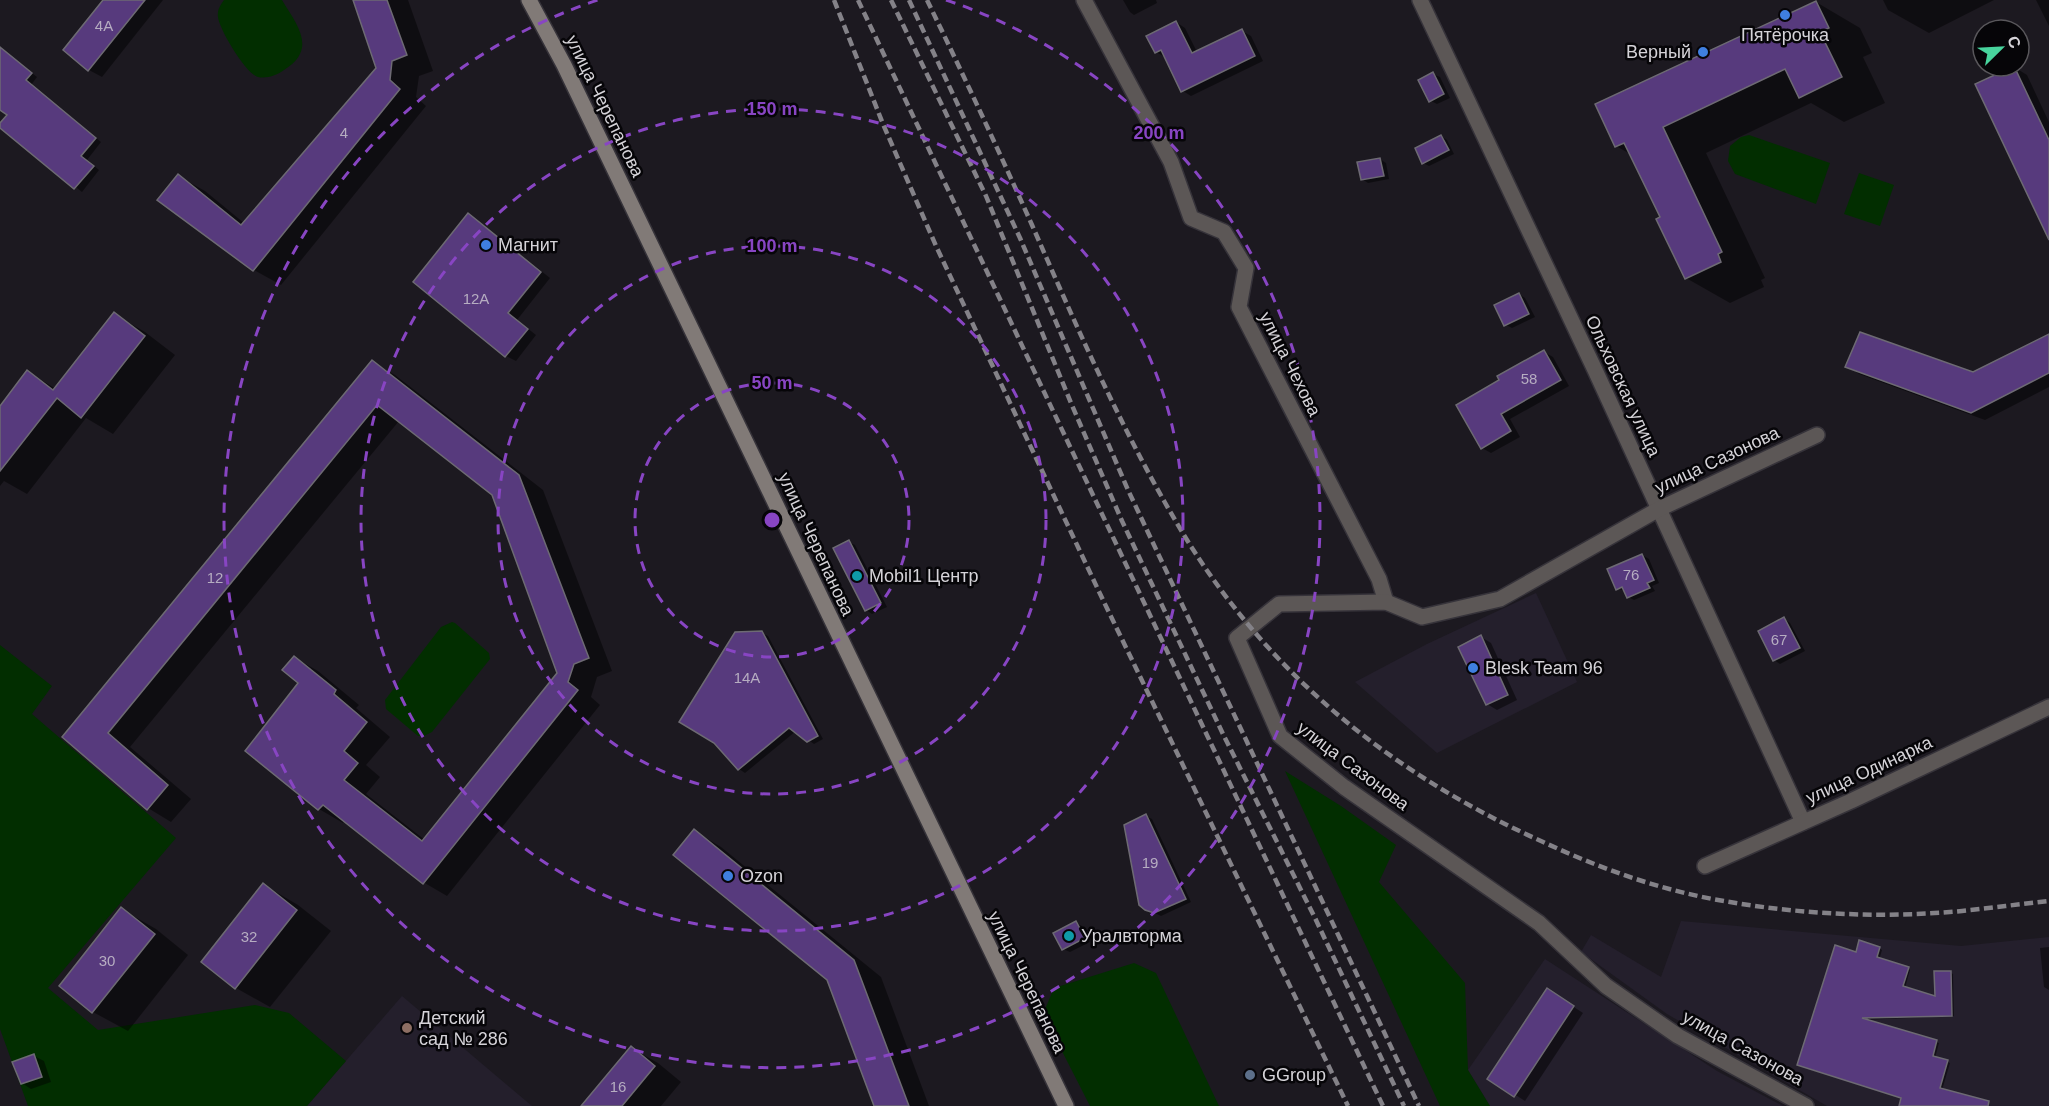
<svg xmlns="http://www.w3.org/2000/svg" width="2049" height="1106" viewBox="0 0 2049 1106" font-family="Arial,sans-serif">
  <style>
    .built { fill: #241f2c }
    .green { fill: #022e00 }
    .shadow { fill: #0007 }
    .building { fill: #573a7d; stroke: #6d6a73; stroke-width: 1.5 }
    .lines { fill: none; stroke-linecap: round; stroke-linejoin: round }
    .minor-casing { stroke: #36333a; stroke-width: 18 }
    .secondary-casing { stroke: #36333a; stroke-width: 18 }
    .minor { stroke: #5c5756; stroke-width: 15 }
    .secondary { stroke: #817a77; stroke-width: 15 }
    .rail { stroke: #848288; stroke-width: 4.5; stroke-dasharray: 9 4.5; stroke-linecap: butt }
    .ring { fill: none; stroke: #8845c3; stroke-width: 3; stroke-dasharray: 10 8 }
    .shop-dot { fill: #3f7fe0; stroke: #060508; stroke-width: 2 }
    .culture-dot { fill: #0f9aa8; stroke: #060508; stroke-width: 2 }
    .education-dot { fill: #8d6e63; stroke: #060508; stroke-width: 2 }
    .service-dot { fill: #5c6f8a; stroke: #060508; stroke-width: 2 }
    .labels { text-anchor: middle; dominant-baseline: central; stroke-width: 5; stroke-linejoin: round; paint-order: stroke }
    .number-label { font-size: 15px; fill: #b6adc1 }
    .poi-label { font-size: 18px; fill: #d5d3d8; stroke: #060508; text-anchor: start }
    .street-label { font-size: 18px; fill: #d5d3d8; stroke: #060508 }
    .centre { fill: #8845c3; stroke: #060508; stroke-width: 3 }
    .ring-label { font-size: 18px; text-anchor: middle; font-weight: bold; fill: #8845c3; stroke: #060508; stroke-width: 5; stroke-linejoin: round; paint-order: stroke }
  </style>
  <rect width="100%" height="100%" fill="#1c1920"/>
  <g class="built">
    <path d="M1536,593l41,89 -140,71 -82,-71 72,-38z"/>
    <path d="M1681,921l280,25 88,-9v169h-222l-160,-92 -86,-62 10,-17 70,42z"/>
    <path d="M1545,959l172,112 66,35h-293l-22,-36z"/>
    <path d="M402,996l130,110h-225z"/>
  </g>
  <g class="green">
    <path d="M224,0h58c15,25 36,49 2,70 -7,5 -17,9 -26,7 -12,-3 -39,-48 -40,-60 -1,-6 2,-12 6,-17z"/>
    <path d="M1749,135l81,28 -14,41 -81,-30 -7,-13 2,-15 11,-9z"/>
    <path d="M1859,173l35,12 -14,41 -36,-12z"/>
    <path d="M452,622l3,1 34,30 1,6 -58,73 -8,4h-6l-32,-27 -1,-9 56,-73z"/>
    <path d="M0,645l52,41 -20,28 144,124 -128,150 50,42 157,-25 34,8 57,48 -39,45h-279l-28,-77z"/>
    <path d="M1285,771l56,35 55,39 -17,37 86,101 3,87 22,36h-50z"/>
    <path d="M1134,963l22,10 63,133h-129l-47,-92 11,-26z"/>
  </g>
  <g class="shadow">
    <path d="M105,0h58l-61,77 -13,-7z"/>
    <path d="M354,0h54l25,71 -14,5 -3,21 10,9 -145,179 -27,-15 -76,-94 27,15 39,32 134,-155z"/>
    <path d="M1123,0h33l1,3 -23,12 -4,-3z"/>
    <path d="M1883,0h111l-65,33 -41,-23z"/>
    <path d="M2036,0h13v26z"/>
    <path d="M1816,2l44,26 12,25 -9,4 22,46 -41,19 -33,-19 -105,50 59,125 -4,2 3,7 -34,16 -44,-25 -24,-60 -30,-63 -16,-9z"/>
    <path d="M1176,22l9,6 12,24 45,-21 9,5 12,25 -72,35 -8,-5 -18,-34 -9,-5z"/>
    <path d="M0,48l37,29 -6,8 70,57 -14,18 12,10 -17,22 -82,-66 9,-11 -9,-7z"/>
    <path d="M2014,67l13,8 22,47v114z"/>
    <path d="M1433,74l7,3 10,21 -13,6 -6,-3z"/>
    <path d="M1441,136l6,4 7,14 -25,12 -6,-3z"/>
    <path d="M1380,159l6,4 3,16 -21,4 -6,-4z"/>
    <path d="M468,215l10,6 72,57 -33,42 19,15 -20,26 -10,-5 -91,-74z"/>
    <path d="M1519,294l6,4 10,19 -23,11 -6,-3z"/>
    <path d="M114,314l31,18 30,23 -62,79 -27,-16 -59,76 -23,-13 -4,5v-78l28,-36 28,17z"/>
    <path d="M2049,336v51l-64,33 -126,-46 -12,-8 126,8z"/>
    <path d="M1544,352l9,5 16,29 -59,33 10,18 -29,16 -9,-5 19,-67z"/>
    <path d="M372,362l23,13 148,115 69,181 -15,6 -6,20 9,8 -153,191 -24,-14 -78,-62 -2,3 -24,-14 -72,-58 53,-68 -5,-25 23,13 41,34 -3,3 34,29 -24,28 14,12 -14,17 59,46 133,-166 -65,-180 -94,-73 -269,326 61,52 -20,23 -23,-14 -84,-71z"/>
    <path d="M849,542l6,3 32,62 -15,7 -6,-4z"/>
    <path d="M1642,555l7,4 10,24 -7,3 3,5 -21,9 -6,-3 -3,-6 -8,-3z"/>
    <path d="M1784,619l6,4 15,28 -25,13 -6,-4z"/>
    <path d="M762,633l6,3 55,103 -9,5 -18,-13 -51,42 -6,-4z"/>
    <path d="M1481,637l10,6 26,57 -20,10 -10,-6z"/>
    <path d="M1146,816l6,3 39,83 -30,14 -15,-7z"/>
    <path d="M694,831l27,16 160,130 48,129h-54l-47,-127z"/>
    <path d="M264,885l34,20 33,26 -61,76 -34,-19z"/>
    <path d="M121,909l35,20 32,26 -60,76 -35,-19 -32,-26z"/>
    <path d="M1076,923l6,3 8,16 -20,10 -7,-3z"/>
    <path d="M2049,947v43l-5,-3 -4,-39z"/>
    <path d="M1879,948l3,2 -3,10 31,10 -5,18 31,10 14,-26 3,2 1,42 -92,4 77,23 -4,15 15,5 -8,27 28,16h-70l3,-9 -101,-32 55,-111z"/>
    <path d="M1557,996l26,17 -58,88 -36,-23z"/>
    <path d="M631,1048l27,15 23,19 -20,24h-78z"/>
    <path d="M34,1056l10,5 7,21 -20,7 -9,-6z"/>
  </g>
  <g class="building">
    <path d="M103,0h42l-57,71 -25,-21z"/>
    <path d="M353,0h34l20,55 -15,6 -2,19 10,9 -147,182 -96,-71 21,-26 63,51 135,-157z"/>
    <path d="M1816,1l13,27 -9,4 22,45 -43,21 -14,-29 -122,58 59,125 -4,2 3,8 -36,17 -29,-60 4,-2 -36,-74 -9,4 -20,-43z"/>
    <path d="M1176,21l16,32 50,-24 13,27 -74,36 -20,-42 -6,3 -9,-17z"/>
    <path d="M0,47l32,26 -6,7 70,58 -15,18 13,10 -20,23 -74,-61v-5l7,-8 -7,-5z"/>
    <path d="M2014,66l35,74v100l-74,-156z"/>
    <path d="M1433,72l11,22 -15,8 -11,-22z"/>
    <path d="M1441,135l8,15 -27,14 -7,-16z"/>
    <path d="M1380,158l4,18 -23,4 -4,-18z"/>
    <path d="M468,213l73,59 -33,41 20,16 -23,28 -92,-75z"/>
    <path d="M1519,293l10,21 -25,12 -10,-21z"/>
    <path d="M114,312l31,24 -64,82 -24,-20 -57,73v-65l27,-36 26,20z"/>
    <path d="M1860,332l113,40 76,-38v39l-78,40 -126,-46z"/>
    <path d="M1544,350l17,30 -60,34 10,17 -30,18 -25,-44 43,-25 -2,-4z"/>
    <path d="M372,360l147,115 70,183 -15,6 -6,18 10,8 -155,194 -100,-79 -5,5 -73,-59 53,-68 -16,-13 12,-14 42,34 -2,4 33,28 -23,29 14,12 -14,17 78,61 135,-168 -65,-178 -115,-90 -269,328 60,52 -21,25 -85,-73z"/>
    <path d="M849,540l32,63 -16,8 -32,-63z"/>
    <path d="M1642,554l12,26 -7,3 3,5 -23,10 -5,-11 -6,3 -9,-21z"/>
    <path d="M1784,617l16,31 -27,13 -15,-30z"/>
    <path d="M762,631l56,105 -11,6 -18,-14 -51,42 -24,-27 -35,-21 56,-90z"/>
    <path d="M1481,635l27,60 -22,10 -28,-58z"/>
    <path d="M1146,814l40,85 -32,14 -9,-3 -6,-5 -15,-80z"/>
    <path d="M694,829l160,131 55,146h-35l-47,-126 -154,-125z"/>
    <path d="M263,883l34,27 -62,79 -34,-27z"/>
    <path d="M121,907l34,27 -63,79 -33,-27z"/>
    <path d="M1076,921l9,17 -23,12 -9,-17z"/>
    <path d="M1859,940l21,7 -3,10 32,10 -6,19 32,10 -1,-25h17l1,45 -90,2 75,22 -4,16 15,4 -8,28 49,13 -1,5h-89l2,-8 -104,-33 38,-120 21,7z"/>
    <path d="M1547,988l27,18 -60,91 -27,-18z"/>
    <path d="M631,1046l24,20 -33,40h-41z"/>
    <path d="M34,1054l8,23 -21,7 -9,-22z"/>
  </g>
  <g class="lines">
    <g class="minor-casing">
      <g id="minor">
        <path d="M1084,0l87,162 20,56 33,14 22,36 -7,39 140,272 7,23"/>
        <path d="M1420,0l175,370 208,452"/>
        <path d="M1705,866l146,-65 198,-94"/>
        <path d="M1806,1106l-128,-70 -72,-50 -67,-63 -195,-136 -64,-51 -43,-98 42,-34 107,-2 36,15 78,-18 159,-90 158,-74"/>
      </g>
    </g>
    <g class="secondary-casing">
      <path id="secondary" d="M529,0l35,65 502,1041"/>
    </g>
    <use href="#minor" class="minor"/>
    <use href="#secondary" class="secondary"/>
    <g class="rail">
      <path d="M834,0l49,124 53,122 167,354 245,506"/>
      <path d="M858,0l525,1106"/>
      <path d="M891,0l95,196 85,207 51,118 101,213 92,184 89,188"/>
      <path d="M909,0l111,238 108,252 291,616"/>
      <path d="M927,0c36,74 71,149 105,225 47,107 94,215 155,315 86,138 207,235 354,301 60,28 124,51 189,61 76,13 156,16 232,9 29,-3 58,-7 87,-10"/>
    </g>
  </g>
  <g class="ring">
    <circle cx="772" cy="520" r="137"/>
    <circle cx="772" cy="520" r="274"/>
    <circle cx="772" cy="520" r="411"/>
    <path d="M946 0A548 548 0 1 1 598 0"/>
  </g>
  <g class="shop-dot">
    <circle cx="1785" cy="15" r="6"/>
    <circle cx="1703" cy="52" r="6"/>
    <circle cx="486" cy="245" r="6"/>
    <circle cx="1473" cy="668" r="6"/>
    <circle cx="728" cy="876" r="6"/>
  </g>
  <g class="culture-dot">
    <circle cx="857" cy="576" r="6"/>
    <circle cx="1069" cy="936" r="6"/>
  </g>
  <circle class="education-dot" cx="407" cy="1028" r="6"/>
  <circle class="service-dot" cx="1250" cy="1075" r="6"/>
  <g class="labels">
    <g class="number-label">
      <text x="104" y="25">4А</text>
      <text x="344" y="132">4</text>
      <text x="476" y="298">12А</text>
      <text x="1529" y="378">58</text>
      <text x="1631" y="574">76</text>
      <text x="215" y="577">12</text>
      <text x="1779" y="639">67</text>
      <text x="747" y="677">14А</text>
      <text x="1150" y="862">19</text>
      <text x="249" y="936">32</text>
      <text x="107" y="960">30</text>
      <text x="618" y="1086">16</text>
    </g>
    <g class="poi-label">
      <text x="1785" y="35" text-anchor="middle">Пятёрочка</text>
      <text x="1691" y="52" text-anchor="end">Верный</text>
      <text x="498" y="245">Магнит</text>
      <text x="869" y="576">Mobil1 Центр</text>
      <text x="1485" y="668">Blesk Team 96</text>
      <text x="740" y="876">Ozon</text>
      <text x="1081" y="936">Уралвторма</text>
      <text x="419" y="1018">Детский<tspan x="419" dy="21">сад № 286</tspan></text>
      <text x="1262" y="1075">GGroup</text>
    </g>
    <g class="street-label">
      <text transform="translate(605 106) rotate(64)">улица Черепанова</text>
      <text transform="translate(1290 364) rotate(63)">улица Чехова</text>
      <text transform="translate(1623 386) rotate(65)">Ольховская улица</text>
      <text transform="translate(1717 460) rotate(-25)">улица Сазонова</text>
      <text transform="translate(816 544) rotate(65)">улица Черепанова</text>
      <text transform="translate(1353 766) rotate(37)">улица Сазонова</text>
      <text transform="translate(1869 770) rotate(-25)">улица Одинарка</text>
      <text transform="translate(1027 982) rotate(64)">улица Черепанова</text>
      <text transform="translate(1743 1048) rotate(29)">улица Сазонова</text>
    </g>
  </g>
  <circle cx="772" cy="520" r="9" class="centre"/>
  <g class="ring-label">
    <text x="772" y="115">150 m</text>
    <text x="1159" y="139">200 m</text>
    <text x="772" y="252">100 m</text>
    <text x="772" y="389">50 m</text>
  </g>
  <g transform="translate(2001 48) rotate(66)"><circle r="28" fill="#060508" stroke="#59575b" stroke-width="1.5"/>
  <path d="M0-4.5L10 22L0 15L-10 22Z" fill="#48d49d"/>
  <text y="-9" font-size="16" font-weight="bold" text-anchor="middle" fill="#d5d3d8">С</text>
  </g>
</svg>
